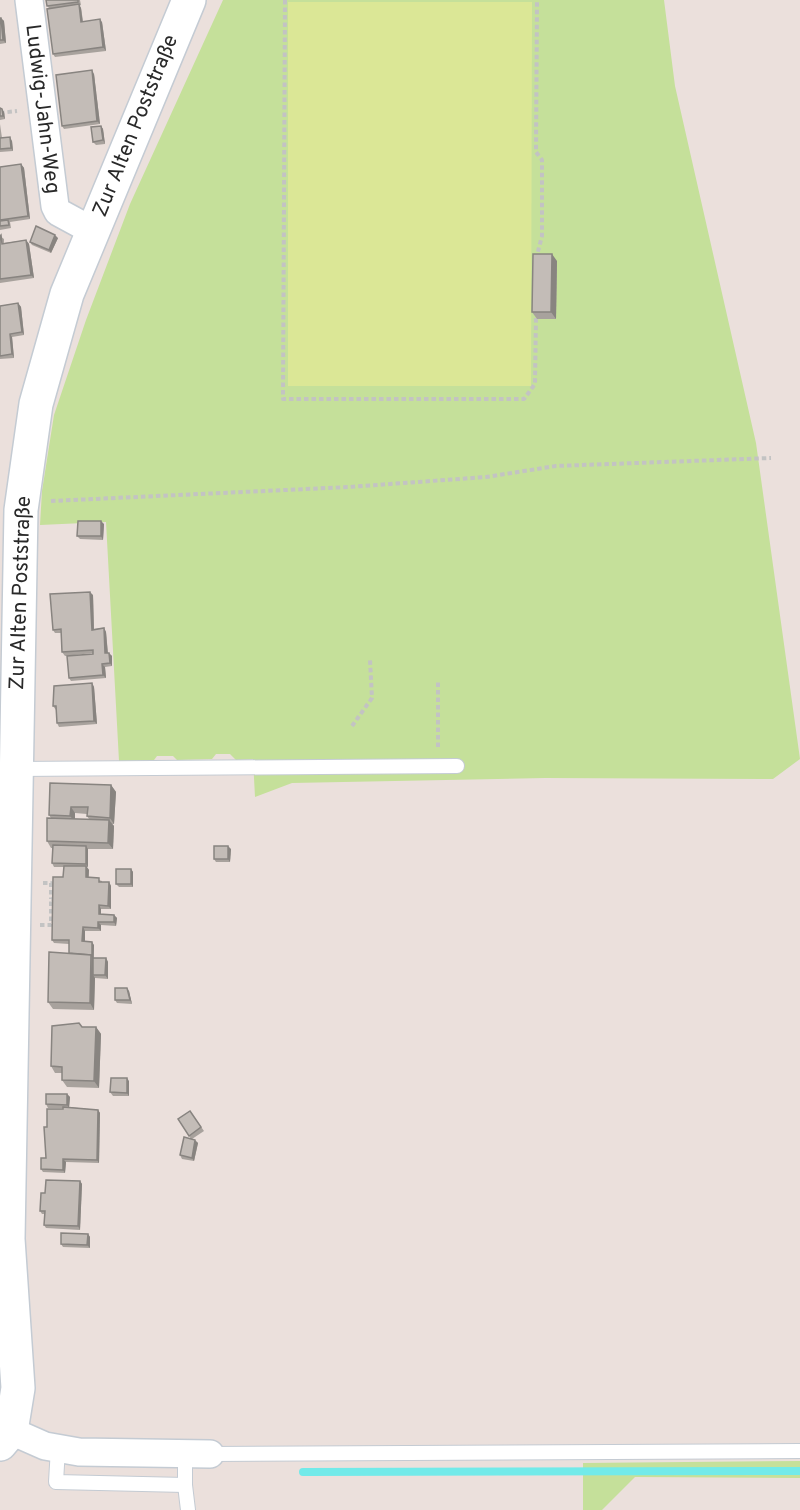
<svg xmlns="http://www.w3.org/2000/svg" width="800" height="1510" viewBox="0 0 800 1510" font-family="Overpass,sans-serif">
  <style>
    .green { fill: #c5e09a }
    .pitch { fill: #dbe796 }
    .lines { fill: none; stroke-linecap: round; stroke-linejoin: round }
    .stream { stroke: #72eae9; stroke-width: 8 }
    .lane-casing { stroke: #c4cbd3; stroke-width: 16 }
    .street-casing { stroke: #c4cbd3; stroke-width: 30 }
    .secondary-casing { stroke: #c4cbd3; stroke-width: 36 }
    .path { stroke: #c3c3c3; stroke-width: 4; stroke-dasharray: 4.5 3; stroke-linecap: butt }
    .lane { stroke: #fff; stroke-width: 14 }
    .street { stroke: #fff; stroke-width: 27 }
    .secondary { stroke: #fff; stroke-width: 33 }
    .wall { fill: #a8a29d; fill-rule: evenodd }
    .shaded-wall { fill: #888480 }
    .building { fill: #c3bcb7; stroke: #888480; stroke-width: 1.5 }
    .labels { text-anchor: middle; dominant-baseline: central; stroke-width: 4.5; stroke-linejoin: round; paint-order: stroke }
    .street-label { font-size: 21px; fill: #292929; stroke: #fff }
  </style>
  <rect width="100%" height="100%" fill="#ebe0dc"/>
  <g class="green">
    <path d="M223,0h441l11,86 81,357 44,316 -27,20 -228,-1 -253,5 -37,14 -2,-38 -17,1 -6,-6h-14l-4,5 -35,1 -4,-4h-16l-3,4 -35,1 -13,-239 -66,3 2,-34 12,-76 32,-95 44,-116z"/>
    <path d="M800,1461v17l-165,-1 -33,33h-19v-47z"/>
  </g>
  <path class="pitch" d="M288,2h244l-1,384h-243z"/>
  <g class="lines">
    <path class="stream" d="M303,1472l497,-1"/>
    <g class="lane-casing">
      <g id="lane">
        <path d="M16,769l441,-3"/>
        <path d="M58,1448l-2,34 129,3v-31"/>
        <path d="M210,1454l590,-3"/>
        <path d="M185,1485l3,25"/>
      </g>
    </g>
    <g class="street-casing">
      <g id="street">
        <path d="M29,0l26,206 3,6 35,19"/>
        <path d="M11,1431l34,15 34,6 131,2"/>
      </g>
    </g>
    <g class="secondary-casing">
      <path id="secondary" d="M0,1444l11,-13 7,-43 -10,-149 13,-729 15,-106 31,-110 122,-294"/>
    </g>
    <g class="path">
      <path d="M285,0l-2,399h241l11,-15 1,-69"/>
      <path d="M0,113l17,-2"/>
      <path d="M536,259l6,-23v-76l-6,-8 1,-152"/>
      <path d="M51,501l298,-14 137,-10 70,-11 215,-8"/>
      <path d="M352,726l20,-28 -2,-38"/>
      <path d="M438,747v-65"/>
      <path d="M43,883h8v16"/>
      <path d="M40,925h11v-26h4"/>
    </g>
    <use href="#lane" class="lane"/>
    <use href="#street" class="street"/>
    <use href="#secondary" class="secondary"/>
  </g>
  <g class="wall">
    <path d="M46,0h34l1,5 -2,1 2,2 2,13 19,1 4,29 -51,6 -2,-3 -4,-46 -2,-2z"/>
    <path d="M0,18l4,3 2,22 -6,1z"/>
    <path d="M94,74l6,50 -36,5 -2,-3z"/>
    <path d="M0,108l2,1 2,3 1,7 -5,1z"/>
    <path d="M0,124l2,14 10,3 1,10 -13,1z"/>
    <path d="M101,126l2,3 2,15 -9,1 -3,-3z"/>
    <path d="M21,164l3,4 6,51 -20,3 1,6 -11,2v-63z"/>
    <path d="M0,236l4,3v4l22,-3 3,4 5,34 -34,5z"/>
    <path d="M58,238l-7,15 -19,-8 -2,-3z"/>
    <path d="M557,261l-1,58h-19l-5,-7z"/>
    <path d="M18,303l3,4 3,28 -12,2 2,21 -14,1v-53z"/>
    <path d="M104,524l-1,16 -23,-1 -3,-3z"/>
    <path d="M93,595l1,34 10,-1 2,4 2,21 4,3v10l-7,1 1,11 -35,3 -2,-3 24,-25 -28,3 -3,-4 -1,-19h-6l-2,-3z"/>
    <path d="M92,683l2,4 3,37 -38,3 -2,-4 -1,-13 -3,-4z"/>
    <path d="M111,785l5,7 -2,32h-2l2,2 -1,23h-25v18h-1l2,3v7l13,4v1h7l2,4v23h-10v5l13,1 3,3 -1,8 -15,-1v6h-16v10l9,4v13h12l2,4v17l-13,-1 -1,32 -41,-1 -5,-7 21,-49v-9l-15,-1 -2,-3 11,-63 1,-10h-10l-2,-4v-15h-1l-4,-7 4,-23 -2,-3zM75,813l12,1v2l2,3h-14z"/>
    <path d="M231,849l-1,13h-14l-2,-3z"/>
    <path d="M131,869l2,3v15h-14l-3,-3z"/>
    <path d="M129,991l3,13 -15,-1 -2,-3z"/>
    <path d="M82,1027h14l5,7 -2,54 -32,-1 -5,-7v-7h-7l-4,-7z"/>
    <path d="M129,1081v15h-16l-3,-4z"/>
    <path d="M67,1094l3,3 -1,10 29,3 2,3 -1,50 -33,-1 -1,11 -22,-1 -2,-3 5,-11 1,-31 16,-18v-1h-15l-2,-4z"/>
    <path d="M190,1111l14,20 -12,8 6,4 -4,18 -12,-2 -2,-4 11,-16 -13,-20z"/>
    <path d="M80,1181l2,3 -2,46 -34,-2 -2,-3v-11h-2l-2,-3z"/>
    <path d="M88,1234l2,3v11l-27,-1 -2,-3z"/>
  </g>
  <g class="shaded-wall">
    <path d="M79,4l2,4 2,17 -2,-3z"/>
    <path d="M1,18l3,3 2,22 -3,-3z"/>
    <path d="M100,19l2,3 4,29 -3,-4z"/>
    <path d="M92,70l2,4 6,50 -3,-3z"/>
    <path d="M2,109l2,3 1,7 -2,-3z"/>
    <path d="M101,126l2,3 2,15 -2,-4z"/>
    <path d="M10,137l2,4 1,10 -2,-3z"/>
    <path d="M21,164l3,4 6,51 -2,-3z"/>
    <path d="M55,235l3,3 -7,15 -2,-3z"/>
    <path d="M26,240l3,4 5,34 -3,-3z"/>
    <path d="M552,254l5,7 -1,58 -5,-7z"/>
    <path d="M18,303l3,4 3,28 -2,-3z"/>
    <path d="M10,334l2,3 2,21 -2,-4z"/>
    <path d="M101,521l3,3 -1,16 -2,-4z"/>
    <path d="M90,592l3,3 1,38 -2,-3z"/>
    <path d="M104,628l2,4 2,24 -3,-3z"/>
    <path d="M109,653l3,3v10l-2,-3z"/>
    <path d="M102,664l3,3 1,11 -3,-3z"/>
    <path d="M92,683l2,4 3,37 -3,-3z"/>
    <path d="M111,785l5,7 -2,32 -4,-6z"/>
    <path d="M71,807l4,6v9l-5,-6z"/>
    <path d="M109,820l5,6 -1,23 -5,-6z"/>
    <path d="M86,846l2,3v18l-2,-3z"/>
    <path d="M228,846l3,3 -1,13 -2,-3z"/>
    <path d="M86,866l3,4 -1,11 -2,-4z"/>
    <path d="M131,869l2,3v15l-2,-3z"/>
    <path d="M109,882l2,4v23l-3,-3z"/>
    <path d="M99,905l2,4v8l-2,-3z"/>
    <path d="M114,915l3,3 -1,8 -2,-4z"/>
    <path d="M98,922l3,3v6l-3,-3z"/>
    <path d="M83,927l2,4v14l-3,-4z"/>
    <path d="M92,942l2,3 -1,30 2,3 -1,32 -4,-7z"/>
    <path d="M106,958l2,4v17l-3,-4z"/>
    <path d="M127,988l2,3 3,13 -2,-4z"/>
    <path d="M96,1027l5,7 -2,54 -5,-7z"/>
    <path d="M127,1078l2,3v15l-2,-3z"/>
    <path d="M67,1094l3,3 -1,11 -2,-3z"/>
    <path d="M98,1110l2,3 -1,50 -2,-3z"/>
    <path d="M195,1140l3,3 -4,18 -2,-3z"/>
    <path d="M63,1159l3,3 -1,11 -2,-3z"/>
    <path d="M80,1181l2,3 -2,46 -2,-4z"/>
    <path d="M88,1234l2,3v11l-3,-3z"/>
  </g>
  <g class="building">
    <path d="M46,0h32v2l-31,4z"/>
    <path d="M79,4l2,18 19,-3 3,28 -50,7 -6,-45z"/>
    <path d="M0,18h1l2,22h-3z"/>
    <path d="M92,70l5,51 -35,5 -6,-51z"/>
    <path d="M0,108l2,1 1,7h-3z"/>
    <path d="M101,126l2,14 -10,2 -2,-15z"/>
    <path d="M10,137l1,11 -11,1v-11z"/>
    <path d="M21,164l7,52 -28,4v-53z"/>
    <path d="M8,220l1,5 -9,1v-5z"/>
    <path d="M36,226l19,9 -6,15 -19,-8z"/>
    <path d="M1,235l1,9 24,-4 5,35 -31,4v-43z"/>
    <path d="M533,254h19l-1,58h-19z"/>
    <path d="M18,303l4,29 -12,2 2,20 -12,2v-50z"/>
    <path d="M78,521h23v15h-24z"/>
    <path d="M90,592l2,38 12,-2 1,25h4l1,10 -8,1 1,11 -34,3 -2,-22 26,-2v-4l-31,2 -1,-23 -8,1 -3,-36z"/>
    <path d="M92,683l2,38 -37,2 -1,-17h-3l1,-20z"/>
    <path d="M50,783l61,2 -1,33 -23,-2 1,-9h-17l-1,9 -21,-1z"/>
    <path d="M47,818l62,2 -1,23 -61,-2z"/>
    <path d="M53,845l33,1v18l-34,-1z"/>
    <rect x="214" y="846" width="14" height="13"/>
    <path d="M64,866h22v11l13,1v4h10l-1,24 -9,-1v9l15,1v7h-16v6l-15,-1 -1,14 10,1v14l-1,-1 -22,-2v-13h-17l1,-63h10z"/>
    <rect x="116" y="869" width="15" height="15"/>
    <path d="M49,952l42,3 -1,48 -42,-1z"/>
    <path d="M93,958h13l-1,17h-12z"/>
    <path d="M115,988h12l3,12h-15z"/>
    <path d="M79,1023l3,4h14l-2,54 -32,-1v-13l-11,-1 1,-40z"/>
    <path d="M111,1078h16v15l-17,-1z"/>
    <path d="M46,1094h21v11l-21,-1z"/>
    <path d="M63,1107l35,3 -1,50 -34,-1v11l-22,-1v-11h5l-2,-31h3v-18h16z"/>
    <path d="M190,1111l11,16 -12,9 -11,-17z"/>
    <path d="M184,1137l11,3 -3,18 -12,-3z"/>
    <path d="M46,1180l34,1 -2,45 -34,-1 1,-14h-5l1,-18h4z"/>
    <path d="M61,1233l27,1 -1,11 -26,-1z"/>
  </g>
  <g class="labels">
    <g class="street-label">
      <text transform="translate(42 109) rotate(83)">Ludwig-Jahn-Weg</text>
      <text transform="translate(136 126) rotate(-68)">Zur Alten Poststraße</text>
      <text transform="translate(21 593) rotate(-88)">Zur Alten Poststraße</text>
    </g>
  </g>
</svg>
